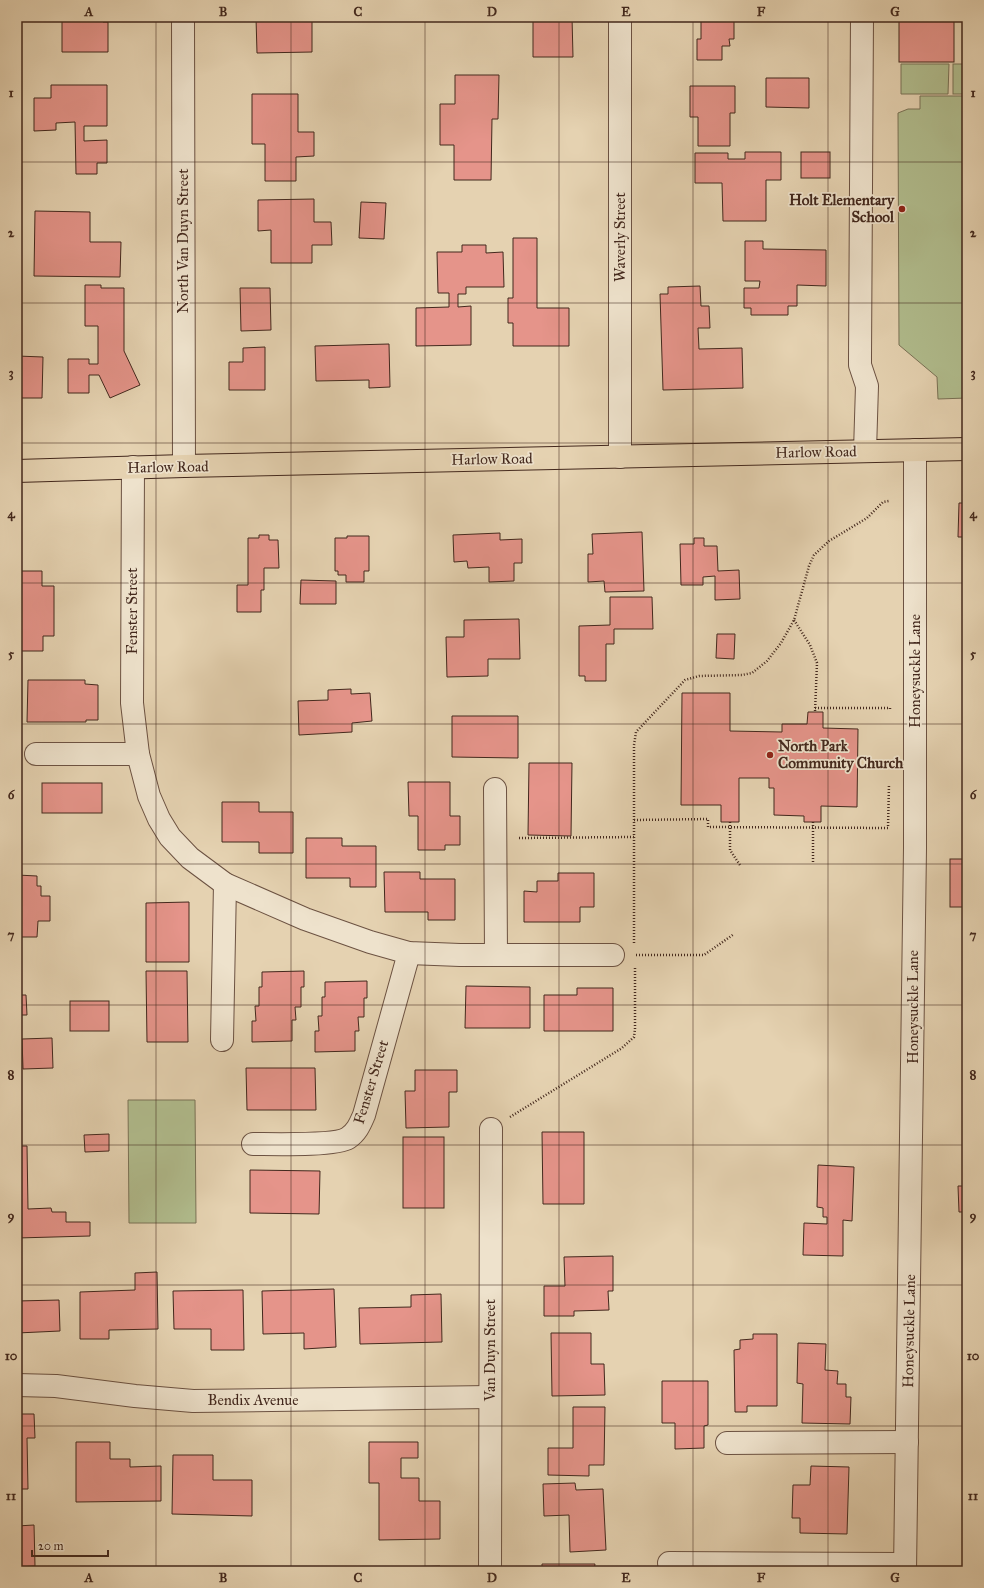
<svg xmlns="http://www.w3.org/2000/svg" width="984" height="1588" viewBox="0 0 984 1588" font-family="'IM FELL Great Primer',serif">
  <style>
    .green { fill: #b1bd8e; stroke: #7a7256 }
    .building { fill: #e5948a; stroke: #43281d }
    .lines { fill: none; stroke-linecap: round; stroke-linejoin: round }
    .minor-casing { stroke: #6c5242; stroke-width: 24 }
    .major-casing { stroke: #43281d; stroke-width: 24 }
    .path { stroke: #43281d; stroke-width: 2.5; stroke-dasharray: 1 2; stroke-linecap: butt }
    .minor { stroke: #eee2cc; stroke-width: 22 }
    .major { stroke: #e5d2b1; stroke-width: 22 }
    .grid { fill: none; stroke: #43281d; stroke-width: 1; stroke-opacity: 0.55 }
    .poi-dot { fill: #8f2418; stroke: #eee2cc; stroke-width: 1.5 }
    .labels { text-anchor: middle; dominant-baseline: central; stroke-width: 3.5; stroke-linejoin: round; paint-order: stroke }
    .poi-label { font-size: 15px; font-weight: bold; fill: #43281d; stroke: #eee2cc; text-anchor: end }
    .street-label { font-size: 15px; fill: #43281d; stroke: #eee2cc }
    .neatline { fill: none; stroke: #43281d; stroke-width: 1.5 }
    .grid-label { font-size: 13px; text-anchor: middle; font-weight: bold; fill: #43281d }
  </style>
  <rect width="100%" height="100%" fill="#e5d2b1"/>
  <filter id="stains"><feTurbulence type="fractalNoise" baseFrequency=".005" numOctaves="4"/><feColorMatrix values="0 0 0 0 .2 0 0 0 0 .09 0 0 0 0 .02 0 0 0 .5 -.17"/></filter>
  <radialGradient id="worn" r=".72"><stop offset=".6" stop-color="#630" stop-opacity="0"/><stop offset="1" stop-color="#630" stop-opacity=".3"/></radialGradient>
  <g class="green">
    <path d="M901,64h48l-1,30h-47z"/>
    <rect x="953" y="64" width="14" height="30"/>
    <path d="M920,96h47v302l-29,1 -1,-22 -38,-32 -1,-232 10,-4h12z"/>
    <path d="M128,1100h67l1,123h-67z"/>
  </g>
  <g class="building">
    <path d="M62,17h41v5h5v30h-46z"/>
    <path d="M276,17h36v35l-55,1 -1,-35z"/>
    <path d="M533,17h39l1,40h-40z"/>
    <path d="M701,17h33v22h-5l1,7h-8v14h-25v-21h4z"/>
    <rect x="899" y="17" width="55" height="45"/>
    <path d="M455,75h44l-1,44h-6l-1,61h-37v-35h-14v-41h15z"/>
    <path d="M766,78h43v30l-43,-1z"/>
    <path d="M51,85h56v41h-23v15l23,-1v23h-10v11h-21l-1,-52 -19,1v7l-22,1v-33h17z"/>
    <path d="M690,86h45v27h-5v33h-32v-29h-8z"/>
    <path d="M252,94h46v38h16v24l-18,1v24h-31v-37h-13z"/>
    <path d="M745,152h36v28h-15v41h-43l-1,-38h-27v-30h33v6h17z"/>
    <rect x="801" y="152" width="29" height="26"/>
    <path d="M314,199v23h17l1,23h-20v18h-41v-33l-13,1v-31z"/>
    <path d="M361,202l25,1 -2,36 -25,-1z"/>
    <path d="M35,211l55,1v30h31l-1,35 -86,-1z"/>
    <path d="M513,238h24v70h32v38h-56v-23h-5v-25h5z"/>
    <path d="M745,241h18v8l63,1v36l-29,-1v21h-9v9h-37v-7h-7v-20h15l1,-7h-15z"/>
    <path d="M462,245h24v8l17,-1 1,35h-38v7h-8v13l13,-1v39l-55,1v-38l33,-1v-14h-11l-1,-41h25z"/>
    <path d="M85,285h16v3h23v63l16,34 -30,13 -11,-23h-10v18h-21v-34h21v5h9v-38h-13z"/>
    <path d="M700,286l1,20h8l1,22h-12l1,21 43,-1 1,40 -80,2 -3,-96h8v-7z"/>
    <path d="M240,288h30l1,42 -30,1z"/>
    <path d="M389,344l1,43 -21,1v-8l-53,1 -1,-35z"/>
    <path d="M265,347v43h-36v-28h14v-14z"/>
    <path d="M17,356l26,1 -1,41h-25z"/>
    <path d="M959,503h8v62h-3l1,-28h-7z"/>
    <path d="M642,532l2,59 -39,1 -1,-11 -16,1v-28h5l-1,-20z"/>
    <path d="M500,533v7l22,-1v24h-8v18l-25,1v-15l-21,1 -1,-7 -13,1 -1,-27z"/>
    <path d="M259,535h10v5h9l1,28h-15v22h-3v22h-24v-27h11v-47h11z"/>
    <path d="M347,536h22v35h-5v11h-18v-7h-8v-4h-3v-33h12z"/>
    <path d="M694,538h10v8h13l1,25 21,-1 1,29 -25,1v-24l-12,1v8h-22l-1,-41h14z"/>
    <path d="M17,571h25v15h12v50h-11v15h-26z"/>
    <path d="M301,580l35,1v23h-36z"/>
    <path d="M610,597h42l1,32h-39v15h-8v37h-21v-5h-6v-50l31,-1z"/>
    <path d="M519,619l1,40h-32v17l-41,1 -1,-40h18v-17z"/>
    <path d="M717,634h18l-1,25 -18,-1z"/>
    <path d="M28,680h57v4l13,1v35h-12v2h-59z"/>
    <path d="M351,689v5l19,-1 2,28 -20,2v9l-53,3 -1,-34 30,-1v-10z"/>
    <path d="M682,693h48v38l52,1v-8h25l1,-12h15v16l35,1 -1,78 -36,-1v16h-17v-6l-30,-1v-27h-5v-10h-30v44h-18v-17h-40z"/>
    <path d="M452,716h66v42l-66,-1z"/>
    <path d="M17,717l1,71h-1z"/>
    <path d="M529,763h43l-1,73 -43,-1z"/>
    <path d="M408,782h42v34h10v29h-15v5h-27v-34h-9z"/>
    <rect x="42" y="783" width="60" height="30"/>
    <path d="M222,802h37v10h34v41h-34v-11h-37z"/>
    <path d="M306,838h36v8h34v41h-26v-9h-44z"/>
    <rect x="950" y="859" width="17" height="48"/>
    <path d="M384,872h36v7h35v41h-27v-8h-43z"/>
    <path d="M558,873h36v34h-14v15h-56v-31l13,1v-11h21z"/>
    <path d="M17,875l20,1v10h4v10h9v25h-12l-1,16h-20z"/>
    <path d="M189,902v60h-43v-59z"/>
    <path d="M146,971h41l1,71h-41z"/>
    <path d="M304,971v16h-3v20h-6l1,13h-4v21l-40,1v-21h4l-1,-15h4v-19h3v-15z"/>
    <path d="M367,981v17h-3v19h-6l1,14h-4v20l-40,1v-21h4l-1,-15h4v-19h3v-15z"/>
    <path d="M967,982v104h-1z"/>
    <path d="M466,986l64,1v41h-65z"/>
    <path d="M577,988h36v43h-69v-36h33z"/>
    <path d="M17,995h9l1,20h-10z"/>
    <rect x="70" y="1001" width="39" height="30"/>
    <path d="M52,1038l1,30 -30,1 -1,-30z"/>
    <path d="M246,1068h69l1,42h-69z"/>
    <path d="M415,1070h42v22h-8v35l-43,1 -1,-37h10z"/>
    <path d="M542,1132h42v72h-41z"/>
    <path d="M109,1134v17l-24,1 -1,-17z"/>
    <rect x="403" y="1137" width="41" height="71"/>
    <path d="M17,1146h10l1,63 23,-1 1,4h14v10h24v14l-73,2z"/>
    <path d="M964,1164h3v57h-4v-9h-4l-1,-26h6z"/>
    <path d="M818,1165l36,2 -2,54 -9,-1v36l-40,-1 1,-32 23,1v-7h-4v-9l-6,-1z"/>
    <path d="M250,1170l70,1 -1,43 -69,-1z"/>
    <path d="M613,1256v35h-5l1,19 -35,1v5h-30v-30h21l-1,-29z"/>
    <path d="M157,1272l1,57 -49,1v9h-29v-47l55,-2v-17z"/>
    <path d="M334,1289l2,58 -32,2v-16l-41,1 -1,-43z"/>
    <path d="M243,1290l1,60h-33v-21h-37l-1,-38z"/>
    <path d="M965,1290h2v72z"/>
    <path d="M441,1294l1,48 -82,2 -1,-36 52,-1v-12z"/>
    <path d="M59,1300l1,31 -43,2v-32z"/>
    <path d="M551,1333h40v31h13l1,31 -53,1z"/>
    <path d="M753,1334h24v72h-30v6h-12l-1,-62 6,-1v-9l13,-1z"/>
    <path d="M798,1343l28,1 -1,26 13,1 -1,13h9v13h5l-1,27 -48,-1 1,-39 -6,-1z"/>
    <path d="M662,1381h46v44l-4,1v22l-29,1v-26h-13z"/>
    <path d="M573,1407h32l-1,58h-15v11l-41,-1v-27h25z"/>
    <path d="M17,1414h17l1,24h-8l1,51h-11z"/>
    <path d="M76,1442h34v17h20v8l31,-1v35l-85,1z"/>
    <path d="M369,1442h49v16h-17v20h18v23h21v38l-61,1v-57h-10z"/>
    <path d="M173,1455h40v25h39v36l-80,-2z"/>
    <path d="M811,1466l38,1 -2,67 -47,-1v-15h-8l1,-33h17z"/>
    <path d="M575,1483l1,7 27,-1 3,61 -36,2 -1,-37 -25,1 -1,-32z"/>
    <path d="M34,1525l1,41 -18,1v-41z"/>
    <path d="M542,1564h53l-1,7h-52z"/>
    <path d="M440,1566v5h-38l-1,-4z"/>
  </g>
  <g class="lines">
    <g class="minor-casing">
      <g id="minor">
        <path d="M183,17l1,449"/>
        <path d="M620,17v440"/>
        <path d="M862,17l-2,341v7l7,21 -2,65"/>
        <path d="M133,467l-1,236 6,51 11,42 10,23 11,18 20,21 35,26 80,35 65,23 39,11 51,2h153"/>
        <path d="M36,754h102"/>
        <path d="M495,789l1,166"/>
        <path d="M222,1040l3,-156"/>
        <path d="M253,1144c18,0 83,2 95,-6 9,-6 12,-14 16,-23l45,-162"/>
        <path d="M17,1385l39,1 79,10 58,5 296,-4"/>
        <path d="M727,1443l180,-1"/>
        <path d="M669,1563l236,1"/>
        <path d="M490,1571l1,-442"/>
        <path d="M905,1571l10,-723v-398"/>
      </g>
    </g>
    <g class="major-casing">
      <path id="major" d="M17,471l167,-5 783,-17"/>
    </g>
    <g class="path">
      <path d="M794,620l16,25 7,18 -2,49"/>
      <path d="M815,708h75v1"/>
      <path d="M634,820l74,-1v8l180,1 1,-44"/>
      <path d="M730,822v28l10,15"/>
      <path d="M813,822v42"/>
      <path d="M519,838l115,-1"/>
      <path d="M634,943v-198l2,-13 49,-52 14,-4 43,-1 10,-2 15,-12 14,-18 13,-23 15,-54 5,-11 15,-14 38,-23 16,-16 6,-1v-1"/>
      <path d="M636,955h68l30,-21"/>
      <path d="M510,1117l112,-69 12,-11 1,-8v-63"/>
    </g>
    <use href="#minor" class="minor"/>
    <use href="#major" class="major"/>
  </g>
  <path class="grid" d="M156,17v1554M291,17v1554M425,17v1554M559,17v1554M693,17v1554M828,17v1554M17,162h950M17,303h950M17,443h950M17,583h950M17,724h950M17,864h950M17,1005h950M17,1145h950M17,1285h950M17,1426h950"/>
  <g class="poi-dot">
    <circle cx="902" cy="209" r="4"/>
    <circle cx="770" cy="755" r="4"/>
  </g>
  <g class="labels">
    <g class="poi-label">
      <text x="894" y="200">Holt Elementary<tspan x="894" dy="17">School</tspan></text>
      <text x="778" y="746" text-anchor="start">North Park<tspan x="778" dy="17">Community Church</tspan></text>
    </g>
    <g class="street-label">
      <text transform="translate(620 237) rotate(-90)">Waverly Street</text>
      <text transform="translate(183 241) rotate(-90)">North Van Duyn Street</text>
      <text transform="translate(816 452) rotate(-1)">Harlow Road</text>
      <text transform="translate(492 459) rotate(-1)">Harlow Road</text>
      <text transform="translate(168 467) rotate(-1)">Harlow Road</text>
      <text transform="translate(132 611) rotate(-90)">Fenster Street</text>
      <text transform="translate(915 671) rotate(-90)">Honeysuckle Lane</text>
      <text transform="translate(913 1007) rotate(-90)">Honeysuckle Lane</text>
      <text transform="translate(371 1082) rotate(-73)">Fenster Street</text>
      <text transform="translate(909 1331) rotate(-89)">Honeysuckle Lane</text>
      <text transform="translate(490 1350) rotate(-90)">Van Duyn Street</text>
      <text x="253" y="1400">Bendix Avenue</text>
    </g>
  </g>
  <rect width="984" height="1588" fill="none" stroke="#e5d2b1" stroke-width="44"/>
  <path d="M32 1550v6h76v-6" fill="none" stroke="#43281d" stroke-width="2"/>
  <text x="38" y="1550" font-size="12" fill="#43281d" stroke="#eee2cc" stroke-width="3" paint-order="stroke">20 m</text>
  <rect x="22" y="22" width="940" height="1544" class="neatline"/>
  <g class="grid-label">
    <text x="89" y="16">A</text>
    <text x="223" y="16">B</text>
    <text x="358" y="16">C</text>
    <text x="492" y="16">D</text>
    <text x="626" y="16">E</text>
    <text x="761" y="16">F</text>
    <text x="895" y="16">G</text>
    <text x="11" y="97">1</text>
    <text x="973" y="97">1</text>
    <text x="11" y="237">2</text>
    <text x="973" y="237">2</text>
    <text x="11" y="377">3</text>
    <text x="973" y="377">3</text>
    <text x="11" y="518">4</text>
    <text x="973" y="518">4</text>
    <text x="11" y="658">5</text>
    <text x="973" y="658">5</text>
    <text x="11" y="799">6</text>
    <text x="973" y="799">6</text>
    <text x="11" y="939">7</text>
    <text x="973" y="939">7</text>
    <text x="11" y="1079">8</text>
    <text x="973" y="1079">8</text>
    <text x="11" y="1220">9</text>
    <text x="973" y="1220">9</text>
    <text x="11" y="1360">10</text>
    <text x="973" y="1360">10</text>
    <text x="11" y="1500">11</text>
    <text x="973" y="1500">11</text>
    <text x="89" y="1582">A</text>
    <text x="223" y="1582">B</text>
    <text x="358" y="1582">C</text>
    <text x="492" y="1582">D</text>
    <text x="626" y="1582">E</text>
    <text x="761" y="1582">F</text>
    <text x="895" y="1582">G</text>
  </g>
  <rect width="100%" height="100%" filter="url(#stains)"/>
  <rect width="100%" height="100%" fill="url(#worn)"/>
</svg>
